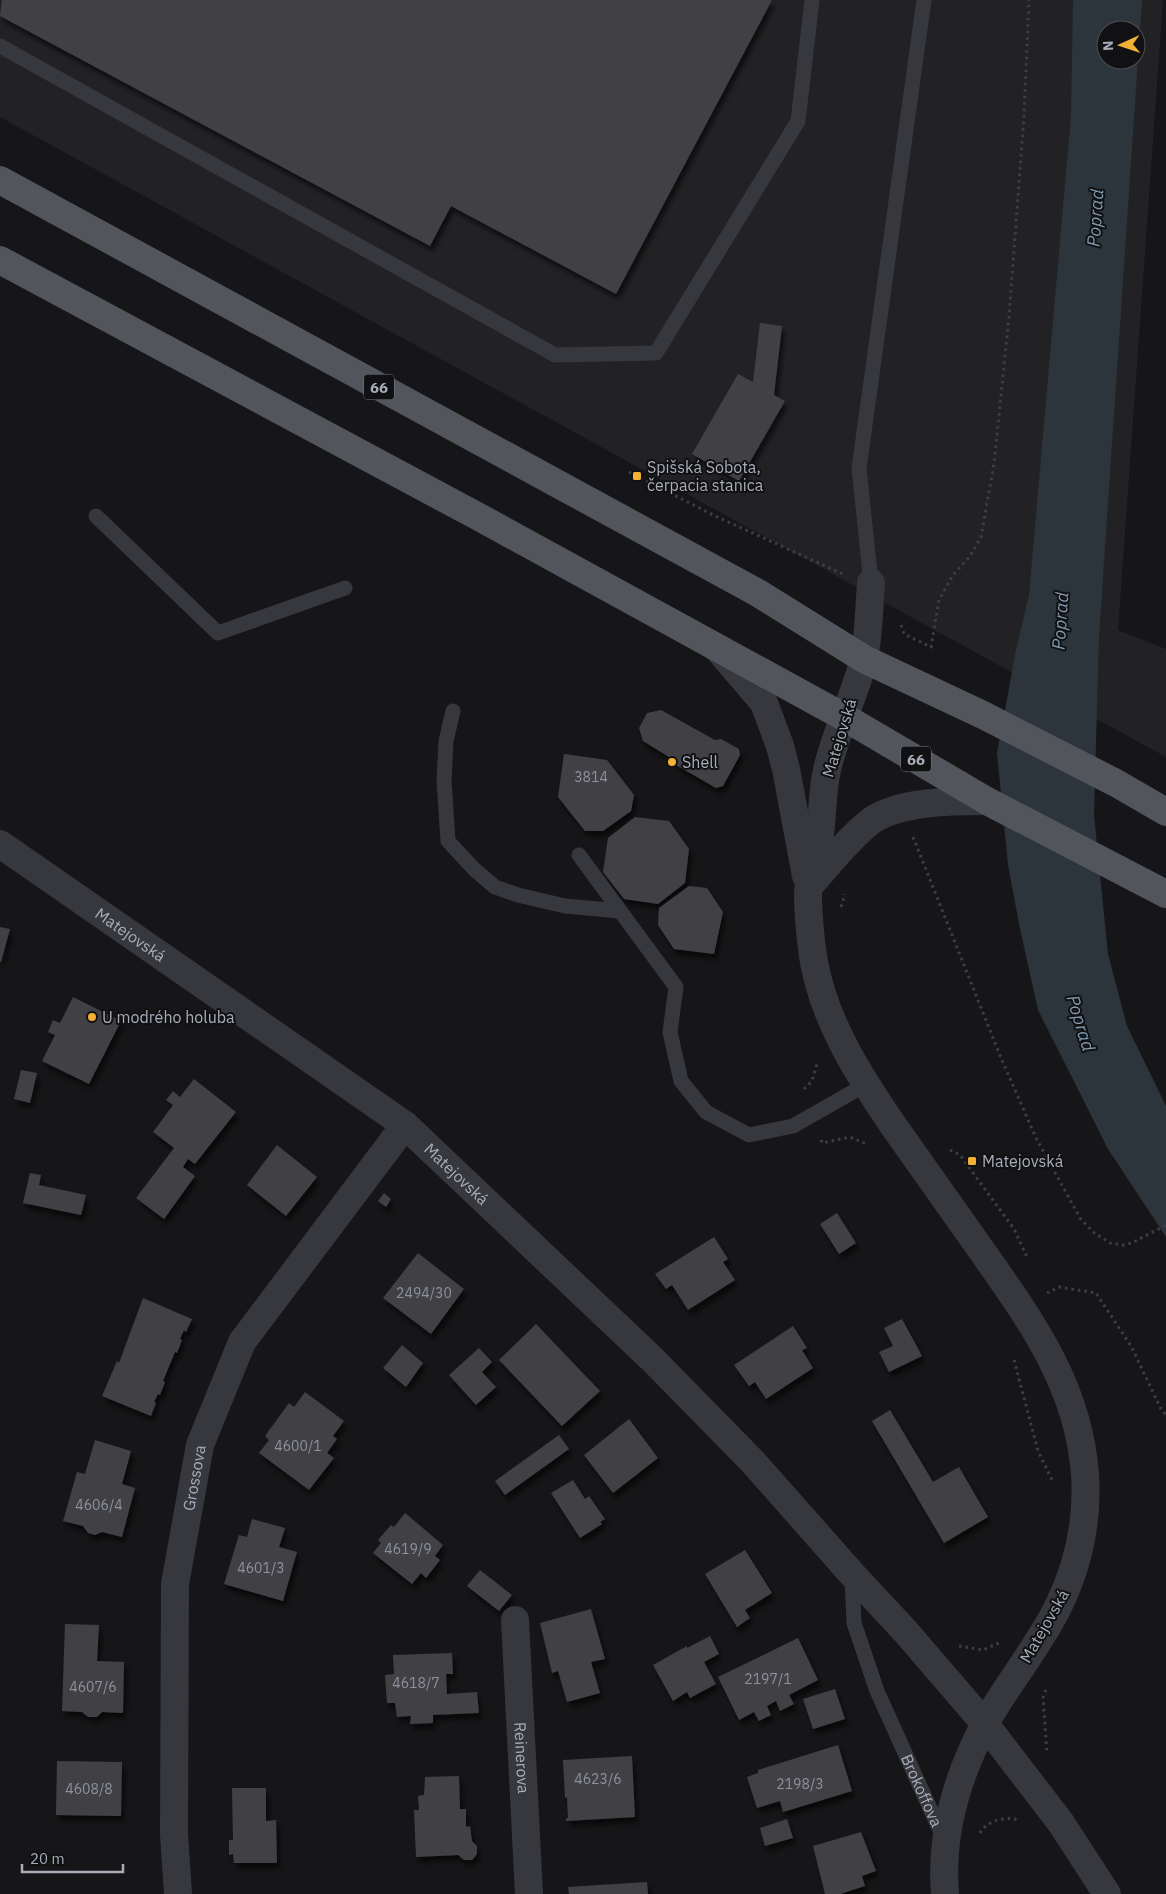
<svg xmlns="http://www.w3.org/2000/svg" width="1166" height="1894" viewBox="0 0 1166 1894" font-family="'IBM Plex Sans',sans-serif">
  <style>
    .built { fill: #222225; fill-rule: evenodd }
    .water { fill: #2c353c; fill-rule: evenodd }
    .building { fill: #404145; filter: url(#shadow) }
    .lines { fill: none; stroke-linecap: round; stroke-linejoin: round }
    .path { stroke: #3d3f44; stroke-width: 3; stroke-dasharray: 2.5 4; stroke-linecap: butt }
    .service { stroke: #37383d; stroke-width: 15 }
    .minor { stroke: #37383d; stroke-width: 28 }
    .primary { stroke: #53555c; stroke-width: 28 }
    .poi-dot { fill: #f2b134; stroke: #111113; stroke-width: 2 }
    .labels { text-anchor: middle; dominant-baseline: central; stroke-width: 4; stroke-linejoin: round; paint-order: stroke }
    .number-label { font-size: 14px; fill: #8e929b }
    .shield { fill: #111113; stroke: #7b7e86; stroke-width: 1 }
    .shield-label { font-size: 15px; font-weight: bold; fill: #a8adb8 }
    .poi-label { font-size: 16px; fill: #a8adb8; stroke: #111113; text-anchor: start }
    .street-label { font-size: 16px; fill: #a8adb8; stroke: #111113 }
    .water-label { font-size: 18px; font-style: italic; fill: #7f9bb3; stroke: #111113 }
  </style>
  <defs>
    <filter id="shadow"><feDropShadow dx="3" dy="5.5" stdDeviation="2.5" flood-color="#0009"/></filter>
  </defs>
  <rect width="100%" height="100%" fill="#161618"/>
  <path class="built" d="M0,0h1163l-45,630 48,19v108l-1166,-640zM1106,30h30v30h-30z"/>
  <path class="water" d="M1073,0h69l-43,636 -5,179 14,139 19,72 39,80v131l-58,-88 -70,-139 -18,-81 -12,-64 -11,-112 19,-103 13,-55 42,-479zM1106,30h30v30h-30z"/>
  <g class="building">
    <path d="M2,0h770l-156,294 -165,-88 -21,40 -430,-230z"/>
    <path d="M760,323l22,3 -8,69 11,6 -46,80 -47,-27 46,-80 15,8z"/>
    <path d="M661,710l54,30 6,-1 18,10 1,6 -17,31 -7,2 -40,-23 -2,-5 -31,-19 -4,-13 8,-15z"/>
    <path d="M564,754l43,6 27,35 -3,16 -28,20h-18l-27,-34z"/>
    <path d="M635,817l34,4 20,28 -4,34 -27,21 -34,-5 -21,-27 5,-34z"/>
    <path d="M689,886l18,2 16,24 -9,42 -40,-5 -16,-24 1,-17z"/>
    <path d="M0,927l10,2 -9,33h-1z"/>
    <path d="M73,997l48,24 -32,63 -47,-23 13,-26 -7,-3 5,-12 7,3z"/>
    <path d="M21,1070l16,3 -7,30 -16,-4z"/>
    <path d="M194,1079l42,33 -41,52 -7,-5 -5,8 12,9 -31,43 -28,-21 38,-50 -21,-16 20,-27 -7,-5 7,-9 7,6z"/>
    <path d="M277,1145l40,32 -31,39 -39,-31z"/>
    <path d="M30,1173l11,2 -2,10 47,10 -5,20 -58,-12z"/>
    <path d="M384,1193l7,6 -5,8 -8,-6z"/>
    <path d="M837,1213l19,30 -17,11 -19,-30z"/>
    <path d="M714,1237l14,22 -5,3 12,18 -47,30 -16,-25 -6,4 -11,-15z"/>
    <path d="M418,1253l46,36 -33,45 -48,-36z"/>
    <path d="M143,1298l49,21 -6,13 -2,-2 -4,9 2,1 -5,13 -2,-1 -12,29 2,1 -5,13 -2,-1 -4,8 2,1 -5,13 -49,-20 15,-35 2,2z"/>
    <path d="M902,1319l20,37 -33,16 -10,-20 14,-6 -9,-18z"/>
    <path d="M536,1324l64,67 -38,35 -63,-66z"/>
    <path d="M793,1326l14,22 -5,2 11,18 -47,31 -11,-17 -6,4 -15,-21z"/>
    <path d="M402,1345l21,18 -17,24 -23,-19z"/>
    <path d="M479,1348l13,14 -10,10 14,15 -20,18 -27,-30z"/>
    <path d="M305,1392l39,29 -11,15 4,3 -10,14 7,5 -25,32 -50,-37 10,-13 -4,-4 24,-33 5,4z"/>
    <path d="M890,1410l43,72 26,-15 29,50 -44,26 -72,-122z"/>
    <path d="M629,1419l29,39 -45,35 -29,-38z"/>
    <path d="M559,1435l10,14 -64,46 -10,-14z"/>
    <path d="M95,1440l36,11 -9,33 13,4 -13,49 -20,-5 -7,3 -7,-2 -5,-7 -20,-5 14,-49 8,2z"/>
    <path d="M573,1480l12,19 4,-3 16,23 -5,3 2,2 -22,14 -29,-45z"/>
    <path d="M405,1513l38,32 -8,11 5,4 -14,18 -5,-5 -9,11 -39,-31 8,-10 -3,-3 13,-15 3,2z"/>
    <path d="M252,1519l33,9 -6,19 18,5 -14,49 -59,-17 15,-49 8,2z"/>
    <path d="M745,1550l27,43 -27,17 5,8 -13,9 -32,-53z"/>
    <path d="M480,1570l32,25 -13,16 -32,-25z"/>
    <path d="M591,1609l14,50 -14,3 9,31 -33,9 -9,-31 -6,2 -12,-50z"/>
    <path d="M65,1624l34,1 -2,36 27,1 -1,51 -21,-1 -5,5h-9l-6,-5 -20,-1z"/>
    <path d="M710,1636l9,18 -15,8 12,22 -26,14 -3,-6 -14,9 -20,-36 34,-19v2z"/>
    <path d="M798,1638l20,42 -29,15 5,9 -14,7 -4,-10 -9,5 4,9 -12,6 -5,-9 -15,8 -21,-43z"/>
    <path d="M452,1653l1,21h-7l1,20 30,-2 2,21 -46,2v8l-23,1 1,-8 -14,1 -2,-14h-8l-2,-28 9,-1 -1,-19z"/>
    <path d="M835,1689l10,30 -32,10 -10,-30z"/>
    <path d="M838,1745l14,46 -69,21 -3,-11 -23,7 -10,-31 11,-4v-3z"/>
    <path d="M632,1756l3,61 -69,4v-3h2l-1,-21 -2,1 -2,-38z"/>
    <path d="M57,1761l65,1 -1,54 -65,-1z"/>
    <path d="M459,1776l1,33h6v18l4,-1 2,15 5,5v8l-5,6h-8l-6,-5 -42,2 -2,-47h5l-1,-14 6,-1 1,-18z"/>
    <path d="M232,1788h34v33l10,-1 1,43h-43l-1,-9 -4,1v-15h4z"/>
    <path d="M787,1819l6,19 -28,8 -5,-18z"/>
    <path d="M861,1832l15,39 -14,5 3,10 -25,8h-15l-12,-48z"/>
    <path d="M647,1882l1,12h-79l-1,-7z"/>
  </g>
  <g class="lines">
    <g class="path">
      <path d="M629,472l86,44 128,58"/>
      <path d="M901,625l3,9 27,13 8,-47 14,-25 17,-19 11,-19 13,-73 15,-147 15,-201 5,-116"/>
      <path d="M913,837l88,221 35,80 44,80 13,14 17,11 13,2 9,-2 34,-18"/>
      <path d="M841,907l4,-13"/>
      <path d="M804,1089l8,-8 5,-17"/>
      <path d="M821,1140l1,3 28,-6 16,7"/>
      <path d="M950,1150l10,5 54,74 13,28"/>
      <path d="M1047,1293l12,-6 37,6 35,53 30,63 5,6"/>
      <path d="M1014,1360l24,91 14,29"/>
      <path d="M959,1646l24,4 16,-7"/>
      <path d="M1046,1690l-3,8 4,55"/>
      <path d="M980,1833c8,-13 25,-17 39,-13"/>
    </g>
    <g class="service">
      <path d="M0,46l555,309 101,-2 142,-232 14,-121"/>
      <path d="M96,516l122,117 127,-45"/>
      <path d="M871,583l-12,-115 65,-468"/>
      <path d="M453,711l-7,30 -2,40 4,60 26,28 21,18 23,8 47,11 55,5"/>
      <path d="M579,855l97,132 -6,45 11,49 25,31 43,23 44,-9 72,-41"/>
      <path id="s1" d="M852,1576l2,47 23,68 66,146"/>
    </g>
    <g class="minor">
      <path d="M871,583c-2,24 -2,56 -8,79 -9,36 -28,71 -36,108 -5,21 -4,43 -7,64 -2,17 -8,33 -11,49 -3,16 2,62 5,79 11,61 46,115 81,166 29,41 58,82 87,123 49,70 97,135 103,224 3,45 -7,91 -27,132 -20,40 -50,76 -72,115 -29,54 -46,111 -41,172"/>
      <path d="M718,649l46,54 16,43 6,23 20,107"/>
      <path id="s2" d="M0,844l405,281 248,235 100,102 99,112 54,58 79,92 76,99 46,71"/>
      <path d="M810,885c20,-22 38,-46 61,-64 28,-20 83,-20 116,-20"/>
      <path id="s3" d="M515,1620l14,274"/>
      <path id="s4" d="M178,1894l-4,-60 1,-250 25,-139 42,-103 163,-217"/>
    </g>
    <g class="primary">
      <path d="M0,180l758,413 106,66 119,56 133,68 50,29"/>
      <path d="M0,260l479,257 365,200 143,84 179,93"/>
    </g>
  </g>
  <g class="poi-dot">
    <rect x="632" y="471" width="10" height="10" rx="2.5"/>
    <circle cx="672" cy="762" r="5"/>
    <circle cx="92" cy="1017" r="5"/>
    <rect x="967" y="1156" width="10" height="10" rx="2.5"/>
  </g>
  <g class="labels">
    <g class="number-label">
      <text x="591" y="777">3814</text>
      <text x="424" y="1293">2494/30</text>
      <text x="298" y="1446">4600/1</text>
      <text x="99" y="1505">4606/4</text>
      <text x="408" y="1549">4619/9</text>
      <text x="261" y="1568">4601/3</text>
      <text x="768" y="1679">2197/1</text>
      <text x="416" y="1683">4618/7</text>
      <text x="93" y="1687">4607/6</text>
      <text x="598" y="1779">4623/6</text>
      <text x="800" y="1784">2198/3</text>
      <text x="89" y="1789">4608/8</text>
    </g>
    <g class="shield">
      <rect x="364" y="374.5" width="30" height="25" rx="4"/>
      <rect x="901" y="746.5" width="30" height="25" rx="4"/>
    </g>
    <g class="shield-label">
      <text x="379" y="387">66</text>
      <text x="916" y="759">66</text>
    </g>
    <g class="poi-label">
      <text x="647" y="467">Spišská Sobota,<tspan x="647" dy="18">čerpacia stanica</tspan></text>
      <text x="682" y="762">Shell</text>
      <text x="102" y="1017">U modrého holuba</text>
      <text x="982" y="1161">Matejovská</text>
    </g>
    <g class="street-label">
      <text transform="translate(839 738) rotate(-73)">Matejovská</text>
      <text stroke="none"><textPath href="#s2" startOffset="159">Matejovská</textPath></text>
      <text stroke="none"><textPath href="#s2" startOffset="564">Matejovská</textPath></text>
      <text stroke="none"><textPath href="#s4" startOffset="418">Grossova</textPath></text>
      <text transform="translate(1044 1626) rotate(-60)">Matejovská</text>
      <text stroke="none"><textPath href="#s3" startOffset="138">Reinerova</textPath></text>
      <text stroke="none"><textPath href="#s1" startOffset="228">Brokoffova</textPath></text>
    </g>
    <g class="water-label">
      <text transform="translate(1095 218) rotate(-86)">Poprad</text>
      <text transform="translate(1060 621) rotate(-86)">Poprad</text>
      <text transform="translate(1081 1023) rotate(73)">Poprad</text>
    </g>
  </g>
  <g transform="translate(1121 45) rotate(267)"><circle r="24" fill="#111113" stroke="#4d4f55"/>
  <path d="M0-4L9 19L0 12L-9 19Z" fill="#f2b134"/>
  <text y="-8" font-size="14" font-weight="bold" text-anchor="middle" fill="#a8adb8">N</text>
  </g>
  <path d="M22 1864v8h101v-8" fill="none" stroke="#a8adb8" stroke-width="2.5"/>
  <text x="30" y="1864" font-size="15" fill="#a8adb8" stroke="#111113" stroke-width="4" paint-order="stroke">20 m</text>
</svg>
